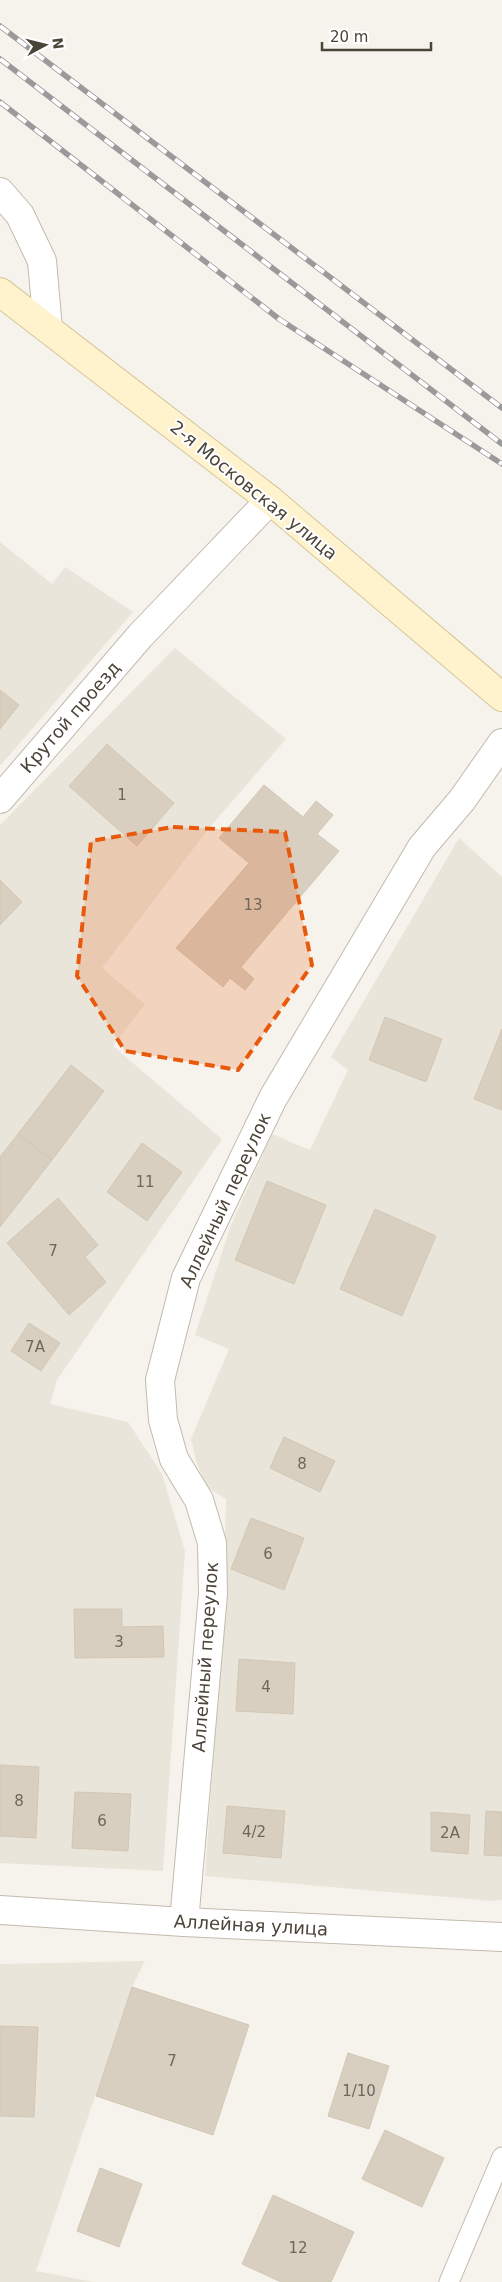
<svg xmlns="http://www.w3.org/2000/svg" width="502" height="2282" viewBox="0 0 502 2282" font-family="'DejaVu Sans',sans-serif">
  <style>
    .residential { fill: #eae5da }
    .building { fill: #d8cfc1; stroke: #d3c7b4 }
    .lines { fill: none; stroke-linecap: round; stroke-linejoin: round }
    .lane-casing { stroke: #c2bbae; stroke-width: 21 }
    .street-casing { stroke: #c2bbae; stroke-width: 30 }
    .secondary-casing { stroke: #d6c79b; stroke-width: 30 }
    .lane { stroke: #fff; stroke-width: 19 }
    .street { stroke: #fff; stroke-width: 28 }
    .secondary { stroke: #fff3cd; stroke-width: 28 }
    .rail-casing { stroke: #9a9a9a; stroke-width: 5.5 }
    .rail { stroke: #fff; stroke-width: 4; stroke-dasharray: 11; stroke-linecap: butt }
    .marked { fill: #e8590c; fill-opacity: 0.2; stroke: #e8590c; stroke-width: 4; stroke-dasharray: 10 6; stroke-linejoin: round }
    .labels { text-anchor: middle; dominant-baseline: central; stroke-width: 4; stroke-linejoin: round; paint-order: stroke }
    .number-label { font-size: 15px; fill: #6e675b }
    .street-label { font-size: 18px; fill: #4b4439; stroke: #fff }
  </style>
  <rect width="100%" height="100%" fill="#f6f3ec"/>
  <g class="residential">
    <path d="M0,542l52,42 13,-17 68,45 -133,154z"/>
    <path d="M175,648l111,91 -76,88 -108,141 43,36 -32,42 109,93 -165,241 -7,24 78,18 34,52 23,77 -22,320 -163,-8v-1038z"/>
    <path d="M459,838l43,39v1023l-10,1 -287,-25 18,-251 3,-126 -18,-11 -11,-24 -6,-25 38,-90 -34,-14 36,-110 41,-91 38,16 38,-80 -17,-13z"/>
    <path d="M145,1961l-13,26 -96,284 58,11h-94v-318z"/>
  </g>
  <g class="building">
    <path d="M0,690l19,15 -19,24z"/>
    <path d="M107,744l67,59 -37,43 -68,-60z"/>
    <path d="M264,785l39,32 13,-16 17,14 -16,19 22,17 -98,116 13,12 -9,11 -15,-12 -7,9 -47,-39 73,-85 -30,-25z"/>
    <path d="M0,880l22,22 -22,23z"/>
    <path d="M385,1017l57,22 -16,43 -57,-22z"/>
    <path d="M502,1029v81l-28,-11z"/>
    <path d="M71,1065l33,26 -52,69 -34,-26z"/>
    <path d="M18,1134l34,26 -52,67v-70z"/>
    <path d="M142,1143l40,29 -35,49 -40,-29z"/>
    <path d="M267,1181l59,24 -32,79 -59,-24z"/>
    <path d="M58,1198l40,47 -13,12 21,25 -37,33 -62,-72z"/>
    <path d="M375,1209l61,27 -34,80 -62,-27z"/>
    <path d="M29,1323l31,20 -19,28 -30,-20z"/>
    <path d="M284,1437l51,24 -15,31 -50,-24z"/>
    <path d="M251,1518l53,20 -20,52 -53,-21z"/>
    <path d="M74,1609h48v18l41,-1 1,31 -89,1z"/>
    <path d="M239,1659l56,4 -2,51 -57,-3z"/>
    <path d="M0,1765l39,2 -3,71 -36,-2z"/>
    <path d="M75,1792l56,2 -3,57 -56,-3z"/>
    <path d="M227,1806l58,5 -4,47 -58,-5z"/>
    <path d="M486,1811l16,1v44l-18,-1z"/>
    <path d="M431,1812l39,3 -2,39 -37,-3z"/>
    <path d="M132,1987l117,38 -36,110 -117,-39z"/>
    <path d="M0,2026l38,1 -4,90 -34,-1z"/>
    <path d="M348,2053l41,13 -20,63 -41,-13z"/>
    <path d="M385,2130l59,28 -22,49 -60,-28z"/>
    <path d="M100,2168l42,16 -23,63 -42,-16z"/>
    <path d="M273,2195l81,37 -23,50h-50l-39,-18z"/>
  </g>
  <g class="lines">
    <g class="lane-casing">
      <path id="lane" d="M449,2282l53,-125"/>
    </g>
    <g class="street-casing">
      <g id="street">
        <path d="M0,192l20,23 22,46 6,68"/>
        <path d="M0,799l140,-163 130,-136"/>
        <path d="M0,1910l184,12 318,15"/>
        <path d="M184,1922l29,-328 -1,-51 -13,-43 -25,-41 -11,-39 -3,-40 26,-102 87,-180 149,-251 40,-47 40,-57"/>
      </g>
    </g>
    <g class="secondary-casing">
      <path id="secondary" d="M0,292l270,208 232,197"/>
    </g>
    <use href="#lane" class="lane"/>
    <use href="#street" class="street"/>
    <use href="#secondary" class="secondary"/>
    <g class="rail-casing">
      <g id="rail">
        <path d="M0,26l502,382"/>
        <path d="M0,59l502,385"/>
        <path d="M0,102l279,217 223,145"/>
      </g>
    </g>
    <use href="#rail" class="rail"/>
  </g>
  <path class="marked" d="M173,827l112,5 27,133 -74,105 -113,-19 -48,-75 14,-135z"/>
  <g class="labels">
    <g class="number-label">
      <text x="122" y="795">1</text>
      <text x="253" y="905">13</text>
      <text x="145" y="1182">11</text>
      <text x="53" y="1251">7</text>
      <text x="35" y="1347">7А</text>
      <text x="302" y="1464">8</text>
      <text x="268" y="1554">6</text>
      <text x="119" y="1642">3</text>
      <text x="266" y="1687">4</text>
      <text x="19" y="1801">8</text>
      <text x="102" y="1821">6</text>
      <text x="254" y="1832">4/2</text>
      <text x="450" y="1833">2А</text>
      <text x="172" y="2061">7</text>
      <text x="359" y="2091">1/10</text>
      <text x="298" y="2248">12</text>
    </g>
    <g class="street-label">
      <text transform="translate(254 490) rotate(39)">2-я Московская улица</text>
      <text transform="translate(70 717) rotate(-49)">Крутой проезд</text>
      <text transform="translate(225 1200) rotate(-65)">Аллейный переулок</text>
      <text transform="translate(205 1657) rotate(-86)">Аллейный переулок</text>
      <text transform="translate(251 1925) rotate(3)">Аллейная улица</text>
    </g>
  </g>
  <g transform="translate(45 45) rotate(83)" stroke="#ffffff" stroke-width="4" paint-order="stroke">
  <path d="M0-4L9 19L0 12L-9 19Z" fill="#4b4439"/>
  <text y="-8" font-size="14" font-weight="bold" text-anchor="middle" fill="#4b4439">N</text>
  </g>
  <path d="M322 42v8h109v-8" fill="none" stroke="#4b4439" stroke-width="2.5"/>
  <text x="330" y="42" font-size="15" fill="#4b4439" stroke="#ffffff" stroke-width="4" paint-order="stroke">20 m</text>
</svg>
